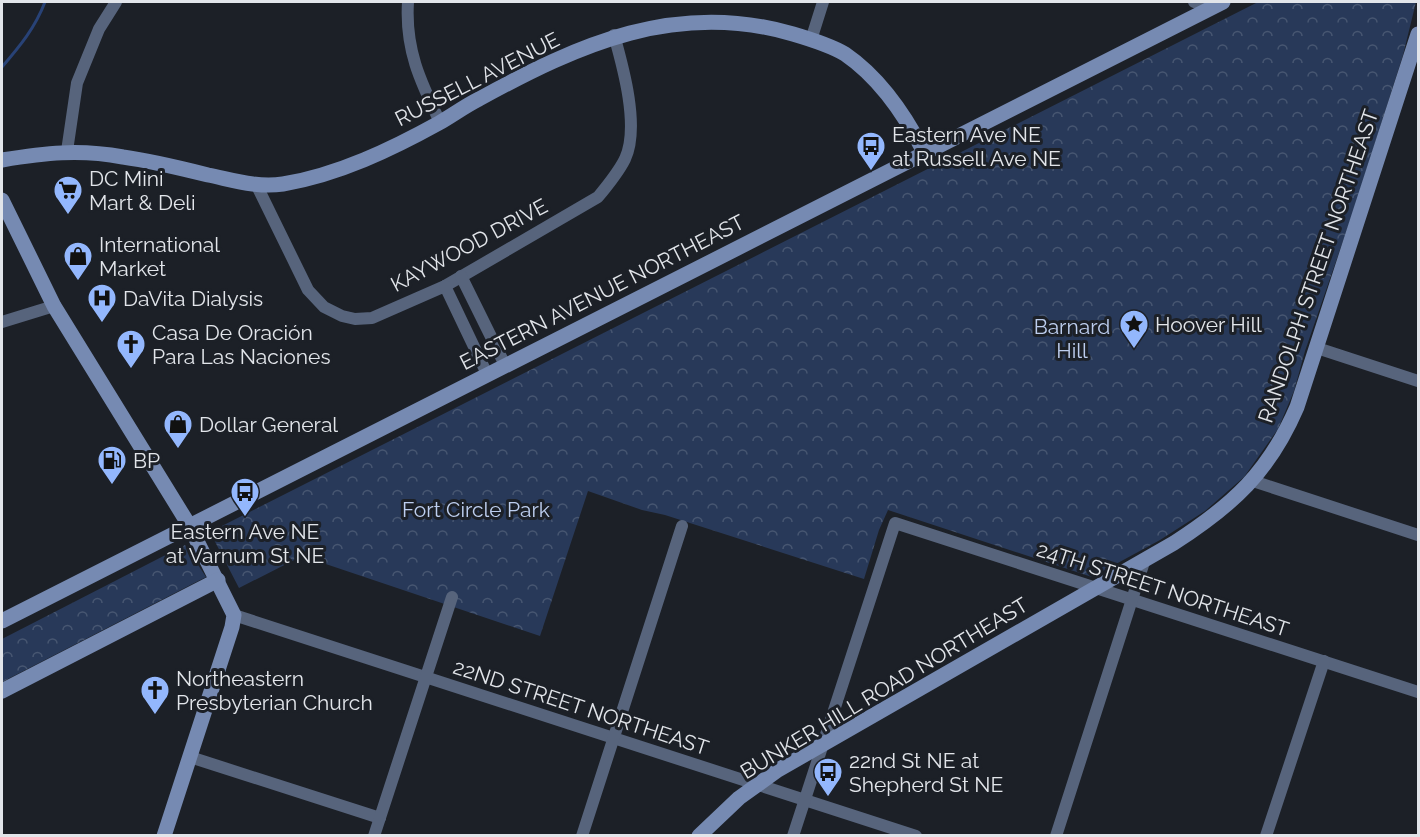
<svg xmlns="http://www.w3.org/2000/svg" width="1420" height="837" viewBox="0 0 1420 837" font-family="Raleway,sans-serif">
  <style>
    .park { fill: url(#park-crowns) }
    .lines { fill: none; stroke-linecap: round; stroke-linejoin: round }
    .stream { stroke: #284276; stroke-width: 3 }
    .street { stroke: #57647c; stroke-width: 12 }
    .secondary { stroke: #768ab2; stroke-width: 15 }
    .labels { text-anchor: middle; dominant-baseline: central; stroke-width: 6; stroke-linejoin: round; paint-order: stroke }
    .street-label { font-size: 21px; fill: #e2e5ea; stroke: #1c2027 }
    .poi-label { font-size: 21px; fill: #e2e5ea; stroke: #1c2027; text-anchor: start }
    .park-label { font-size: 21px; fill: #bdceef; stroke: #1c2027 }
  </style>
  <defs>
    <pattern id="park-crowns" width="20" height="18" patternUnits="userSpaceOnUse" patternTransform="scale(1.5)"><rect width="20" height="18" fill="#283959"/><path d="M2 6a3 3 0 1 1 6 0M12 15a3 3 0 1 1 6 0" fill="none" stroke="#475671"/></pattern>
  </defs>
  <rect width="100%" height="100%" fill="#1c2027"/>
  <g class="park">
    <path d="M1258,2h158l-13,53 -50,157 -48,139 -11,40 -16,38 -34,48 -39,34 -45,29 -68,37 -204,-67 -9,20 -15,49 -199,-64 -23,-5 -54,-19 -48,145 -238,-80 -63,32 -29,-56z"/>
    <path d="M185,545l21,32 -204,105v-43z"/>
  </g>
  <g class="lines">
    <path class="stream" d="M2,67c18,-21 33,-39 43,-65"/>
    <g class="street">
      <path d="M408,2c-3,47 12,79 32,120"/>
      <path d="M1194,2l21,3"/>
      <path d="M811,40l12,-38"/>
      <path d="M67,151l10,-68 22,-54 17,-27"/>
      <path d="M257,186l51,104 16,17 18,9 13,3 17,-1 73,-32 153,-89c10,-12 20,-24 27,-38 15,-32 -2,-92 -11,-124"/>
      <path d="M461,276l44,89"/>
      <path d="M445,286l42,88"/>
      <path d="M2,322l52,-16"/>
      <path d="M1317,348l101,33"/>
      <path d="M1253,481l165,54"/>
      <path d="M234,615l682,221"/>
      <path d="M190,757l190,61"/>
      <path d="M374,836l78,-239"/>
      <path d="M582,836l100,-310"/>
      <path d="M793,836l102,-313 523,169"/>
      <path d="M1056,836l89,-277"/>
      <path d="M1266,836l58,-175"/>
    </g>
    <g class="secondary">
      <path d="M2,160c43,-7 77,-11 121,-3 29,4 57,11 85,18 25,5 49,13 75,9 55,-9 109,-35 156,-61 14,-8 26,-17 40,-24 100,-55 198,-99 314,-65 17,5 37,11 52,20 35,24 60,61 79,98"/>
      <path d="M2,200l52,106 135,219 45,90 -2,12 -68,209"/>
      <path d="M2,621l1221,-619"/>
      <path d="M2,691l216,-111"/>
      <path d="M699,836l40,-38 39,-28 396,-227c59,-38 95,-71 123,-136l121,-373"/>
    </g>
  </g>
  <defs>
    <g id="bus-pin" transform="scale(1.5)"><path d="M0 17L-7.5 6A9.5 9.5 0 1 1 7.5 6Z" fill="#93b7fd" stroke="#1c2027"/><path d="M-5-6H5V4H4V6H2V4H-2V6H-4V4H-5ZM-3.5-4V0h7V-4ZM-3.5 1.2v1.5H-2V1.2ZM2 1.2v1.5H3.5V1.2Z" fill="#111"/></g>
    <g id="supermarket-pin" transform="scale(1.5)"><path d="M0 17L-7.5 6A9.5 9.5 0 1 1 7.5 6Z" fill="#93b7fd" stroke="#1c2027"/><path d="M-6-5.5h2.5l.6 2H6L4.5 2H-2.5L-4.4-4H-6ZM-1.5 3.2a1.3 1.3 0 1 0 .1 0ZM3 3.2a1.3 1.3 0 1 0 .1 0Z" fill="#111"/></g>
    <g id="shop-pin" transform="scale(1.5)"><path d="M0 17L-7.5 6A9.5 9.5 0 1 1 7.5 6Z" fill="#93b7fd" stroke="#1c2027"/><path d="M-5-2.5h2.3a2.7 3.5 0 0 1 5.4 0H5L5.5 6h-11ZM-1.5-2.5h3a1.5 2.3 0 0 0-3 0Z" fill="#111"/></g>
    <g id="hospital-pin" transform="scale(1.5)"><path d="M0 17L-7.5 6A9.5 9.5 0 1 1 7.5 6Z" fill="#93b7fd" stroke="#1c2027"/><path d="M-5-5h3v3.5h4V-5h3V5h-3V1.5h-4V5h-3Z" fill="#111"/></g>
    <g id="sight-pin" transform="scale(1.5)"><path d="M0 17L-7.5 6A9.5 9.5 0 1 1 7.5 6Z" fill="#93b7fd" stroke="#1c2027"/><path d="M0-6L1.8-2.2L6-1.7L2.9 1.2L3.7 5.4L0 3.3L-3.7 5.4L-2.9 1.2L-6-1.7L-1.8-2.2Z" fill="#111"/></g>
    <g id="church-pin" transform="scale(1.5)"><path d="M0 17L-7.5 6A9.5 9.5 0 1 1 7.5 6Z" fill="#93b7fd" stroke="#1c2027"/><path d="M-1.2-6h2.4v3.5h3.3v2.4h-3.3V6h-2.4V-.1h-3.3v-2.4h3.3Z" fill="#111"/></g>
    <g id="fuel-pin" transform="scale(1.5)"><path d="M0 17L-7.5 6A9.5 9.5 0 1 1 7.5 6Z" fill="#93b7fd" stroke="#1c2027"/><path d="M-5.5-6h7V0h2V4h1.3V-2.5L3-4.5l.8-.8L6-3V5H2.5V1h-1V6h-7ZM-4.2-4.7v3.2H.2V-4.7Z" fill="#111"/></g>
  </defs>
  <g fill-rule="evenodd">
    <use href="#bus-pin" x="871" y="146"/>
    <use href="#supermarket-pin" x="68" y="190"/>
    <use href="#shop-pin" x="78" y="256"/>
    <use href="#hospital-pin" x="102" y="298"/>
    <use href="#sight-pin" x="1134" y="324"/>
    <use href="#church-pin" x="131" y="344"/>
    <use href="#shop-pin" x="178" y="424"/>
    <use href="#fuel-pin" x="112" y="460"/>
    <use href="#bus-pin" x="245" y="492"/>
    <use href="#church-pin" x="155" y="690"/>
    <use href="#bus-pin" x="828" y="772"/>
  </g>
  <g class="labels">
    <g class="street-label">
      <text transform="translate(477 79) rotate(-27)">RUSSELL AVENUE</text>
      <text transform="translate(469 245) rotate(-28)">KAYWOOD DRIVE</text>
      <text transform="translate(1318 266) rotate(-71)">RANDOLPH STREET NORTHEAST</text>
      <text transform="translate(602 292) rotate(-27)">EASTERN AVENUE NORTHEAST</text>
      <text transform="translate(1163 589) rotate(18)">24TH STREET NORTHEAST</text>
      <text transform="translate(884 688) rotate(-31)">BUNKER HILL ROAD NORTHEAST</text>
      <text transform="translate(581 707) rotate(18)">22ND STREET NORTHEAST</text>
    </g>
    <g class="poi-label">
      <text x="892" y="134">Eastern Ave NE<tspan x="892" dy="24">at Russell Ave NE</tspan></text>
      <text x="89" y="178">DC Mini<tspan x="89" dy="24">Mart &amp; Deli</tspan></text>
      <text x="99" y="244">International<tspan x="99" dy="24">Market</tspan></text>
      <text x="123" y="298">DaVita Dialysis</text>
      <text x="1155" y="324">Hoover Hill</text>
      <text x="152" y="332">Casa De Oración<tspan x="152" dy="24">Para Las Naciones</tspan></text>
      <text x="199" y="424">Dollar General</text>
      <text x="133" y="460">BP</text>
      <text x="245" y="531" text-anchor="middle">Eastern Ave NE<tspan x="245" dy="24">at Varnum St NE</tspan></text>
      <text x="176" y="678">Northeastern<tspan x="176" dy="24">Presbyterian Church</tspan></text>
      <text x="849" y="760">22nd St NE at<tspan x="849" dy="24">Shepherd St NE</tspan></text>
    </g>
    <g class="park-label">
      <text x="1072" y="326">Barnard<tspan x="1072" dy="24">Hill</tspan></text>
      <text x="476" y="509">Fort Circle Park</text>
    </g>
  </g>
  <rect width="1420" height="837" fill="none" stroke="#e2e5ea" stroke-width="6"/>
</svg>
